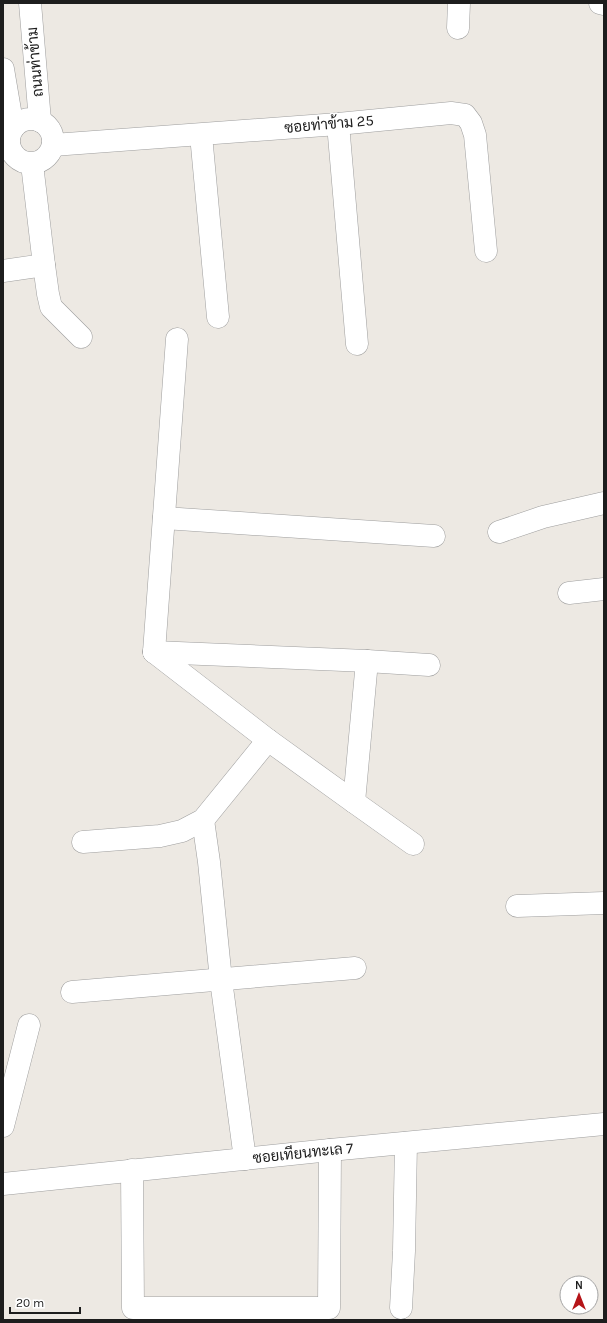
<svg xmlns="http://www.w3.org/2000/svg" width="607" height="1323" viewBox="0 0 607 1323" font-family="Karla,Sarabun,sans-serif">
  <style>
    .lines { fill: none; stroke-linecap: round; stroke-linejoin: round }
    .minor-casing { stroke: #9e9e9e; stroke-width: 23 }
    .minor { stroke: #fff; stroke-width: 22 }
    .labels { text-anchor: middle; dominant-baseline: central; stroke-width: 3; stroke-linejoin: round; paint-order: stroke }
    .street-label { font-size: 15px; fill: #1d1d1d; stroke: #fff }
  </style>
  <rect width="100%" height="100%" fill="#ede9e3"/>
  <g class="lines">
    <g class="minor-casing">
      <g id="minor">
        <path d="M30,3l10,118"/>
        <path d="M600,3l4,1"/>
        <path d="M458,28l1,-25"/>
        <path d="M3,69l10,59"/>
        <circle cx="31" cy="141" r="22"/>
        <path d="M338,124l19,220"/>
        <path d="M201,135l17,182"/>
        <path d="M53,145l285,-21 113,-11 14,2 6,8 4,12 11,116"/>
        <path d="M44,265l4,29 3,13 30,30"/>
        <path d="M3,271l41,-6 -12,-101"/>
        <path d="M164,518l270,18"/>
        <path d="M499,532l44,-15 61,-14"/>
        <path d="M569,593l35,-4"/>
        <path d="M154,652l114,88 86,62 13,-141"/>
        <path d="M154,652l23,-313"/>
        <path d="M154,652l213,9 62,4"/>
        <path d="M354,802l59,42"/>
        <path d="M203,820l6,42 12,118 24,179"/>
        <path d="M83,842l77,-6 22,-5 21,-11 65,-80"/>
        <path d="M517,906l87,-3"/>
        <path d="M72,992l283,-24"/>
        <path d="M3,1126l26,-101"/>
        <path d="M132,1170l1,138h196l1,-158"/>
        <path d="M3,1184l327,-34 274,-26"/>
        <path d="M401,1308l3,-57 2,-108"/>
      </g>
    </g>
    <use href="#minor" class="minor"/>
  </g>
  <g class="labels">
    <g class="street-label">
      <text transform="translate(35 62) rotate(-95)">ถนนท่าข้าม</text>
      <text transform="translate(329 124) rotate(-5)">ซอยท่าข้าม 25</text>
      <text transform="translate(303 1153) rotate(-6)">ซอยเทียนทะเล 7</text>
    </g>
  </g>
  <rect width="607" height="1323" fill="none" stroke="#1d1d1d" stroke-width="8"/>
  <g transform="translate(579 1295)"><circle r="19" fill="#ffffff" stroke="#a5a5a5"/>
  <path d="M0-3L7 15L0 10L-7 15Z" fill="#b51418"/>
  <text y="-6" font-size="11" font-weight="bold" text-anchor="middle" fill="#1d1d1d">N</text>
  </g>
  <path d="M10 1307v6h70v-6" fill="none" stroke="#1d1d1d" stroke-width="2"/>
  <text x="16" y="1307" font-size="12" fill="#1d1d1d" stroke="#ffffff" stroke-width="3" paint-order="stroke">20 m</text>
</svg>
